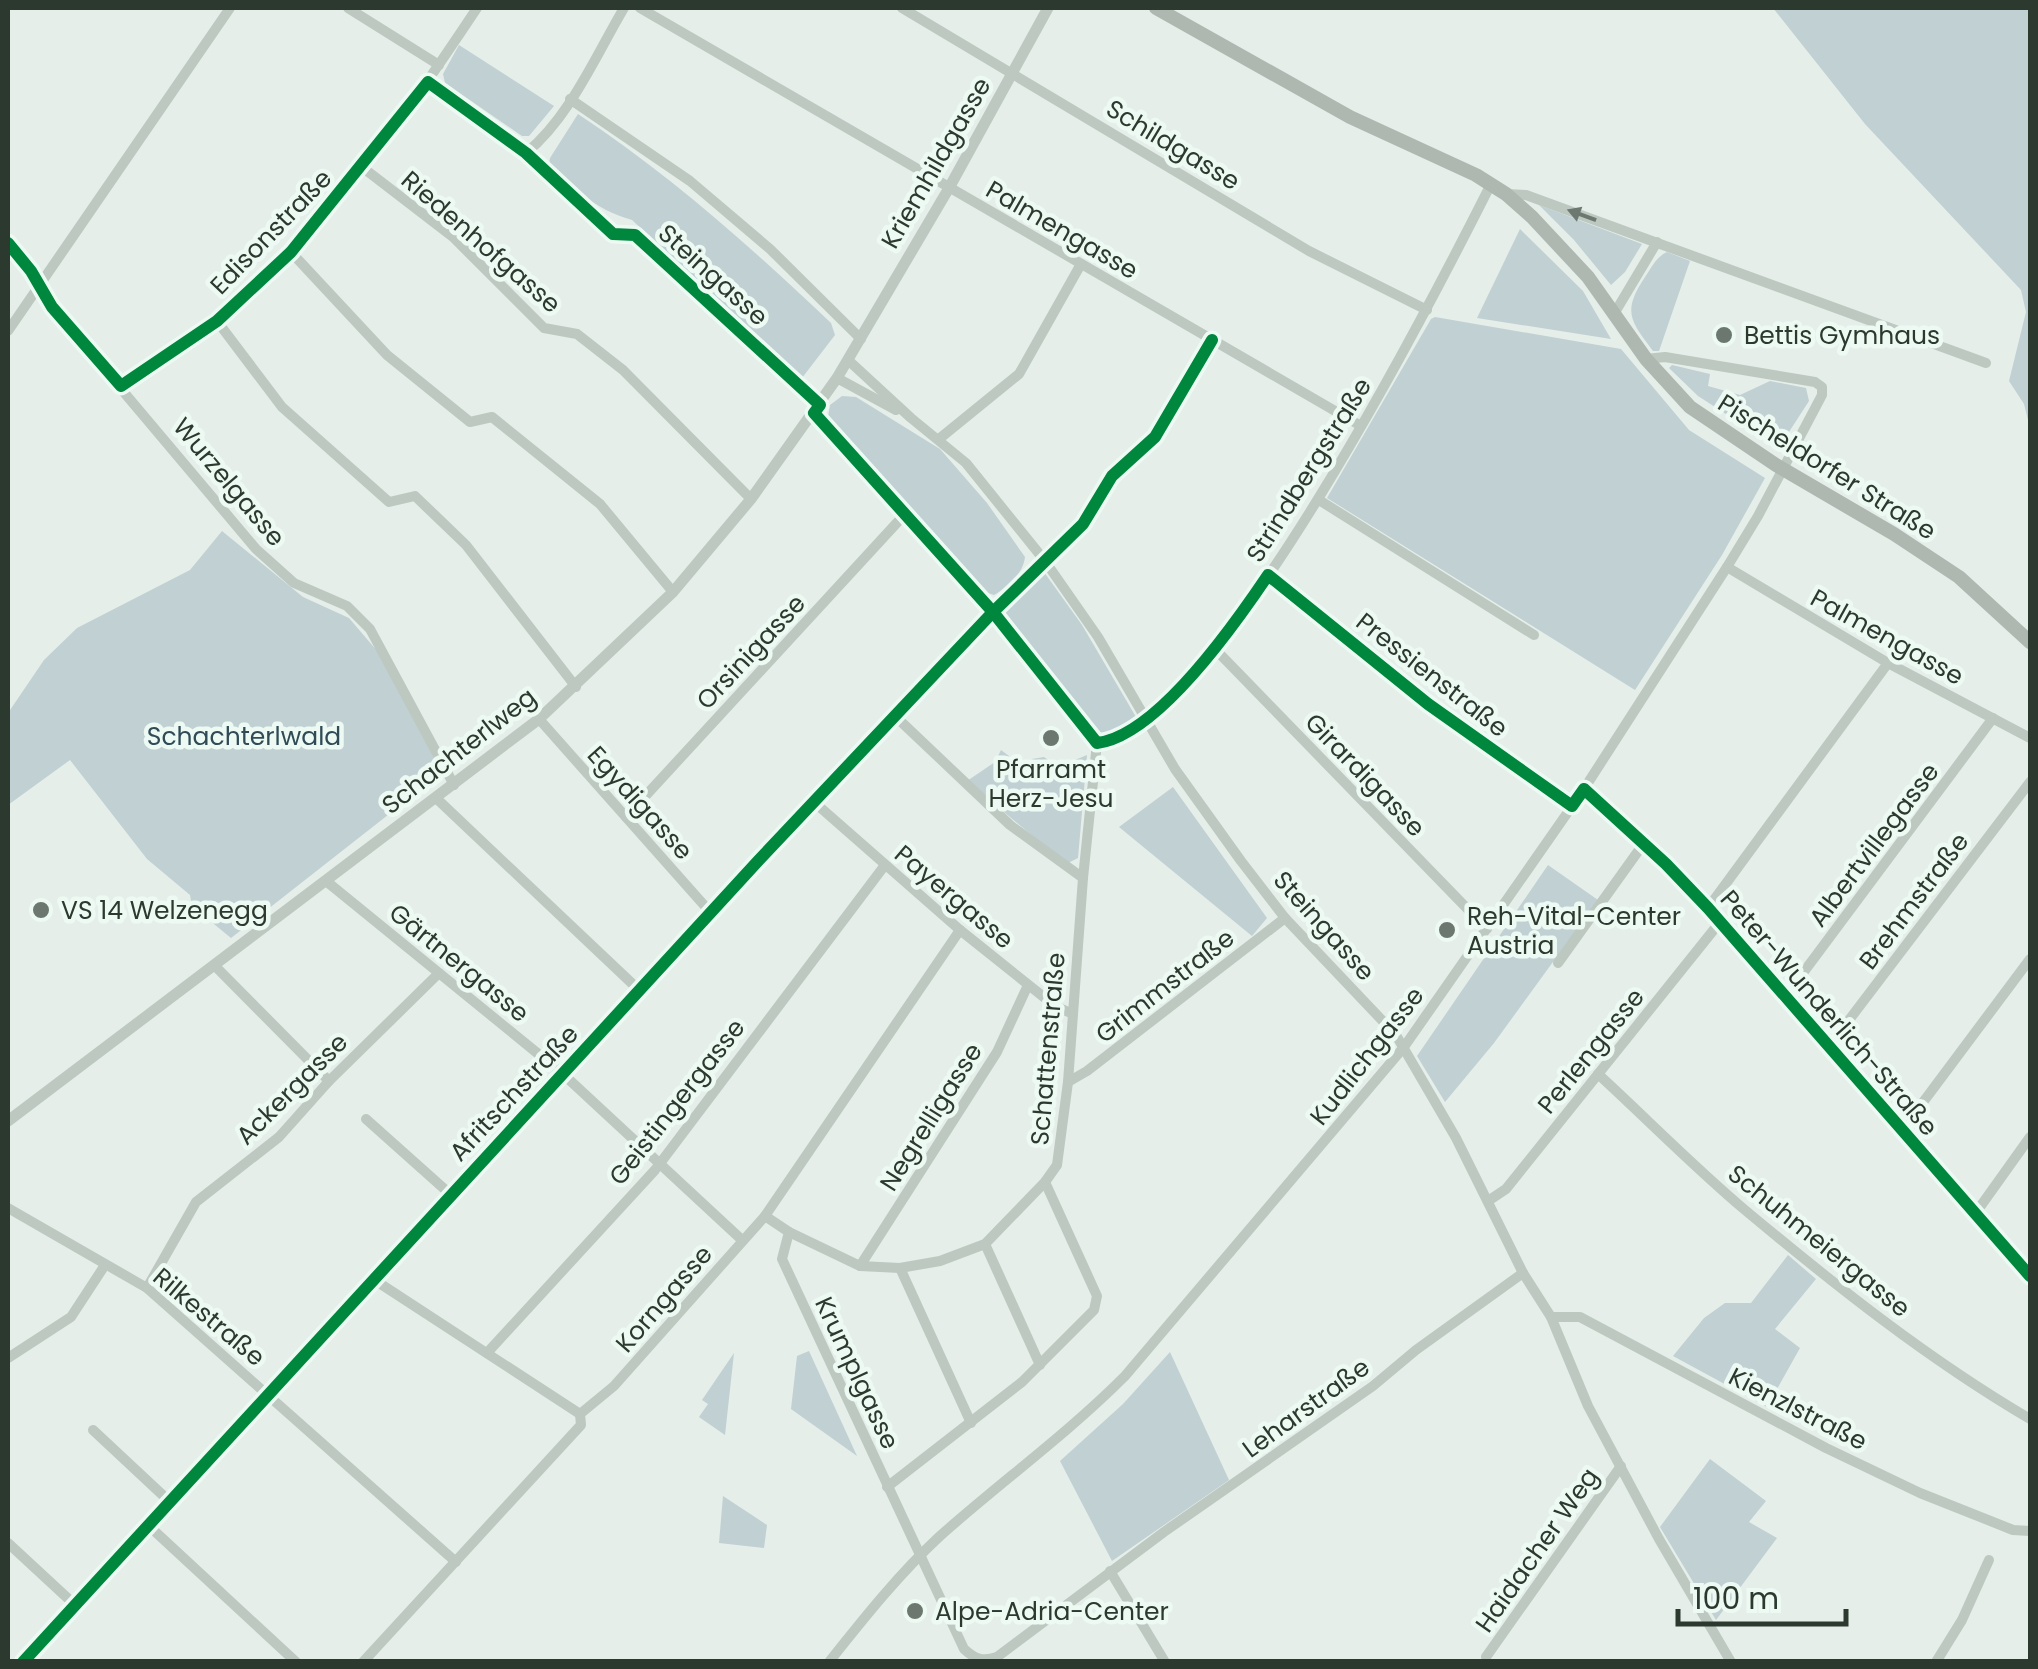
<svg xmlns="http://www.w3.org/2000/svg" width="2038" height="1669" viewBox="0 0 2038 1669" font-family="Poppins,sans-serif">
  <style>
    .green { fill: #c0d0d3 }
    .lines { fill: none; stroke-linecap: round; stroke-linejoin: round }
    .minor { stroke: #bdc8c1; stroke-width: 10 }
    .tertiary { stroke: #bdc8c1; stroke-width: 11 }
    .secondary { stroke: #aeb8b1; stroke-width: 14 }
    .cycleway-casing { stroke: #edfaf3; stroke-width: 19 }
    .cycleway { stroke: #00873e; stroke-width: 12 }
    .oneway { fill: #6d7970 }
    .poi-dot { fill: #6c786f; stroke: #edfaf3; stroke-width: 4 }
    .labels { text-anchor: middle; dominant-baseline: central; stroke-width: 9; stroke-linejoin: round; paint-order: stroke }
    .street-label { font-size: 25px; fill: #2b392e; stroke: #edfaf3 }
    .poi-label { font-size: 25px; fill: #2b392e; stroke: #edfaf3; text-anchor: start }
    .park-label { font-size: 25px; fill: #304b56; stroke: #edfaf3 }
  </style>
  <rect width="100%" height="100%" fill="#e5eee9"/>
  <g class="green">
    <path d="M1773,8h257v420l-6,-24 -15,-23 17,-69 -5,-22 -156,-166z"/>
    <path d="M459,45l95,61 -25,30h-7l-77,-53 -2,-9z"/>
    <path d="M578,114c92,61 173,133 253,209l4,12 -33,43 -170,-158c-38,-11 -54,-29 -83,-55l1,-7z"/>
    <path d="M1539,205l103,39 -17,28 -14,13 -37,-45z"/>
    <path d="M1520,229l63,62 28,48 -134,-21z"/>
    <path d="M1667,252l23,9 -31,90h-6c-23,-31 -31,-39 -8,-74 7,-10 11,-20 22,-25z"/>
    <path d="M1435,317l186,32 68,81 76,48 -43,77 -87,135 -308,-192 104,-179z"/>
    <path d="M1672,365l38,9 -2,12 32,9 30,-14 36,7 3,13 -22,34 -19,6 -70,-45 -29,-28z"/>
    <path d="M842,396l14,1 84,52 47,54 38,54c-2,17 -17,29 -31,38l-9,-3 -157,-175 2,-12z"/>
    <path d="M222,531l81,66 46,21 29,34 66,119 -213,167 -39,-32 -2,-11 -43,-36 -77,-99 -62,45v-92l36,-53 33,-32 113,-58z"/>
    <path d="M1044,572l38,53 54,92 -22,17h-11l-11,-6 -90,-115z"/>
    <path d="M1001,750l8,6 -4,16 11,8 16,-21 12,-2 14,10 29,-12 -9,103 -12,6 -99,-83 28,-19z"/>
    <path d="M1173,787l94,131 -15,18 -133,-109z"/>
    <path d="M1548,865l50,35 -104,143 -49,59 -28,-46z"/>
    <path d="M1788,1255l28,24 -41,50 25,19 -33,59 -94,-51 31,-38 21,-15h26z"/>
    <path d="M809,1351l48,105 -66,-47 6,-53z"/>
    <path d="M1170,1352l59,128 -117,81 -52,-100 63,-57z"/>
    <path d="M734,1353l-9,82 -26,-18 9,-13 -6,-4z"/>
    <path d="M1710,1459l56,42 -17,21 28,16 -61,82 -56,-93z"/>
    <path d="M723,1496l44,29 -3,23 -45,-5z"/>
  </g>
  <g class="lines">
    <g class="minor">
      <path d="M348,8l91,57"/>
      <path d="M640,8l721,418"/>
      <path d="M902,8l407,243 118,59"/>
      <path d="M428,82l98,71 87,81 22,1 185,170"/>
      <path d="M570,99l120,82 80,68 91,90"/>
      <path d="M526,153c44,-36 70,-98 98,-145"/>
      <path d="M362,167l91,70 91,91 33,6 46,36 128,129"/>
      <path d="M1507,194l19,1 460,168"/>
      <path d="M8,243l23,28 21,36 204,242 38,34 53,23 23,23 84,156"/>
      <path d="M291,252l96,103 83,67 22,-5 108,87 73,88"/>
      <path d="M1614,314l43,-72"/>
      <path d="M217,321l65,86 107,95 26,-6 51,49 110,142"/>
      <path d="M8,331l222,-323"/>
      <path d="M848,360l63,58 55,45 79,98 53,76 77,132 66,92 44,57 111,117 60,103 67,135 28,44 37,89 71,133 72,123"/>
      <path d="M837,378l59,32"/>
      <path d="M121,386c31,-21 66,-41 96,-65 102,-80 189,-206 260,-313"/>
      <path d="M814,413l179,199 104,131c118,-13 339,-450 394,-559"/>
      <path d="M939,439l80,-65 62,-110"/>
      <path d="M1319,500l215,135"/>
      <path d="M1727,567l161,96 142,75"/>
      <path d="M1268,575l160,129 144,102"/>
      <path d="M1215,649l272,280"/>
      <path d="M895,716l115,109 73,53"/>
      <path d="M539,719l172,194"/>
      <path d="M1584,789l82,75 42,44 322,368"/>
      <path d="M436,798l204,193"/>
      <path d="M814,802l146,128 95,76 18,8"/>
      <path d="M626,817l279,-303"/>
      <path d="M326,881l237,193 179,166"/>
      <path d="M1708,908l180,-245"/>
      <path d="M1558,963l86,-120"/>
      <path d="M215,966l114,115"/>
      <path d="M1782,991l18,-14 193,-259"/>
      <path d="M1830,1045l200,-263"/>
      <path d="M1598,1074c49,45 96,93 147,136 91,76 183,149 285,209"/>
      <path d="M1068,1082l19,-11 198,-153"/>
      <path d="M366,1119l84,75"/>
      <path d="M1903,1129l127,-170"/>
      <path d="M1488,1201l18,-12 214,-267"/>
      <path d="M8,1208l139,80 309,274"/>
      <path d="M1975,1214l55,-77"/>
      <path d="M765,1216l24,16 -7,27 182,390c11,10 18,13 33,8l167,-125 209,-146 43,-36 107,-77"/>
      <path d="M789,1232l71,34 40,2 40,-7 45,-17 60,-62 12,-17 11,-83 15,-204 14,-135"/>
      <path d="M985,1244l55,121"/>
      <path d="M860,1266l137,-214 31,-67"/>
      <path d="M900,1268l71,155"/>
      <path d="M373,1279l207,135"/>
      <path d="M147,1288l49,-86 83,-65 50,-56 110,-108"/>
      <path d="M1551,1317h29l246,131 94,45 93,37 17,1"/>
      <path d="M487,1353l168,-183 230,-305"/>
      <path d="M8,1358l63,-41 34,-52"/>
      <path d="M93,1430l76,71"/>
      <path d="M887,1487l135,-105 72,-72 3,-14 -52,-114"/>
      <path d="M148,1525l148,137"/>
      <path d="M8,1543l67,62"/>
      <path d="M1110,1571l55,91"/>
      <path d="M1486,1657l135,-191"/>
      <path d="M23,1662l735,-801 235,-249 90,-88 29,-48 43,-39 57,-97"/>
      <path d="M363,1662l218,-237 -1,-11 34,-28 151,-170 195,-286"/>
      <path d="M829,1662c35,-44 70,-88 111,-126 62,-55 126,-101 185,-160l279,-329 180,-258 143,-222 31,-51 64,-121v-8l-7,-5 -150,-25 -19,2"/>
      <path d="M1936,1662l26,-42 27,-60"/>
    </g>
    <path class="tertiary" d="M8,1121l531,-402 134,-127 78,-93 86,-121 112,-190 99,-180"/>
    <path class="secondary" d="M1156,8l194,109 126,58 30,19 26,23 56,60 58,82 44,48 86,58 118,69 65,43 71,65"/>
    <g class="cycleway-casing">
      <g id="cycleway">
        <path d="M8,243l23,28 21,36 69,79 96,-65 74,-69 137,-170 98,71 87,81 22,1 185,170 -6,8 179,199 104,131c60,-7 138,-119 171,-168l160,129 144,102 12,-17 82,75 42,44 322,368"/>
        <path d="M23,1662l735,-801 235,-249 90,-88 29,-48 43,-39 57,-97"/>
      </g>
    </g>
    <use href="#cycleway" class="cycleway"/>
  </g>
  <defs><path id="oneway-solid" d="M-6-.8H1V-3.2L6.5 0L1 3.2V.8H-6Z" transform="scale(2.5)"/></defs>
  <use class="oneway" href="#oneway-solid" transform="translate(1582 215) rotate(-160)"/>
  <g class="poi-dot">
    <circle cx="1724" cy="335" r="10"/>
    <circle cx="1051" cy="738" r="10"/>
    <circle cx="41" cy="910" r="10"/>
    <circle cx="1447" cy="930" r="10"/>
    <circle cx="915" cy="1611" r="10"/>
  </g>
  <g class="labels">
    <g class="street-label">
      <text transform="translate(1173 145) rotate(31)">Schildgasse</text>
      <text transform="translate(936 163) rotate(-60)">Kriemhildgasse</text>
      <text transform="translate(1062 230) rotate(30)">Palmengasse</text>
      <text transform="translate(271 232) rotate(-46)">Edisonstraße</text>
      <text transform="translate(481 242) rotate(41)">Riedenhofgasse</text>
      <text transform="translate(713 275) rotate(42)">Steingasse</text>
      <text transform="translate(1827 467) rotate(32)">Pischeldorfer Straße</text>
      <text transform="translate(1309 470) rotate(-58)">Strindbergstraße</text>
      <text transform="translate(229 482) rotate(50)">Wurzelgasse</text>
      <text transform="translate(1887 637) rotate(29)">Palmengasse</text>
      <text transform="translate(751 652) rotate(-47)">Orsinigasse</text>
      <text transform="translate(1432 675) rotate(38)">Pressienstraße</text>
      <text transform="translate(459 751) rotate(-38)">Schachterlweg</text>
      <text transform="translate(1365 775) rotate(46)">Girardigasse</text>
      <text transform="translate(640 803) rotate(48)">Egydigasse</text>
      <text transform="translate(1874 845) rotate(-53)">Albertvillegasse</text>
      <text transform="translate(954 897) rotate(40)">Payergasse</text>
      <text transform="translate(1914 901) rotate(-53)">Brehmstraße</text>
      <text transform="translate(1324 926) rotate(48)">Steingasse</text>
      <text transform="translate(459 963) rotate(39)">Gärtnergasse</text>
      <text transform="translate(1165 986) rotate(-38)">Grimmstraße</text>
      <text transform="translate(1829 1013) rotate(49)">Peter-Wunderlich-Straße</text>
      <text transform="translate(1048 1049) rotate(-85)">Schattenstraße</text>
      <text transform="translate(1591 1051) rotate(-51)">Perlengasse</text>
      <text transform="translate(1367 1056) rotate(-52)">Kudlichgasse</text>
      <text transform="translate(292 1089) rotate(-45)">Ackergasse</text>
      <text transform="translate(514 1093) rotate(-47)">Afritschstraße</text>
      <text transform="translate(677 1102) rotate(-52)">Geistingergasse</text>
      <text transform="translate(931 1117) rotate(-58)">Negrelligasse</text>
      <text transform="translate(1819 1241) rotate(39)">Schuhmeiergasse</text>
      <text transform="translate(664 1299) rotate(-49)">Korngasse</text>
      <text transform="translate(209 1317) rotate(40)">Rilkestraße</text>
      <text transform="translate(857 1373) rotate(65)">Krumplgasse</text>
      <text transform="translate(1306 1408) rotate(-36)">Leharstraße</text>
      <text transform="translate(1798 1409) rotate(27)">Kienzlstraße</text>
      <text transform="translate(1537 1550) rotate(-55)">Haidacher Weg</text>
    </g>
    <g class="poi-label">
      <text x="1744" y="335">Bettis Gymhaus</text>
      <text x="1051" y="769" text-anchor="middle">Pfarramt<tspan x="1051" dy="29">Herz-Jesu</tspan></text>
      <text x="61" y="910">VS 14 Welzenegg</text>
      <text x="1467" y="916">Reh-Vital-Center<tspan x="1467" dy="29">Austria</tspan></text>
      <text x="935" y="1611">Alpe-Adria-Center</text>
    </g>
    <g class="park-label">
      <text x="244" y="736">Schachterlwald</text>
    </g>
  </g>
  <rect width="2038" height="1669" fill="none" stroke="#2b392e" stroke-width="20"/>
  <path d="M1678 1609v15h168v-15" fill="none" stroke="#2b392e" stroke-width="5"/>
  <text x="1693" y="1609" font-size="30" fill="#2b392e" stroke="#edfaf3" stroke-width="8" paint-order="stroke">100 m</text>
</svg>
